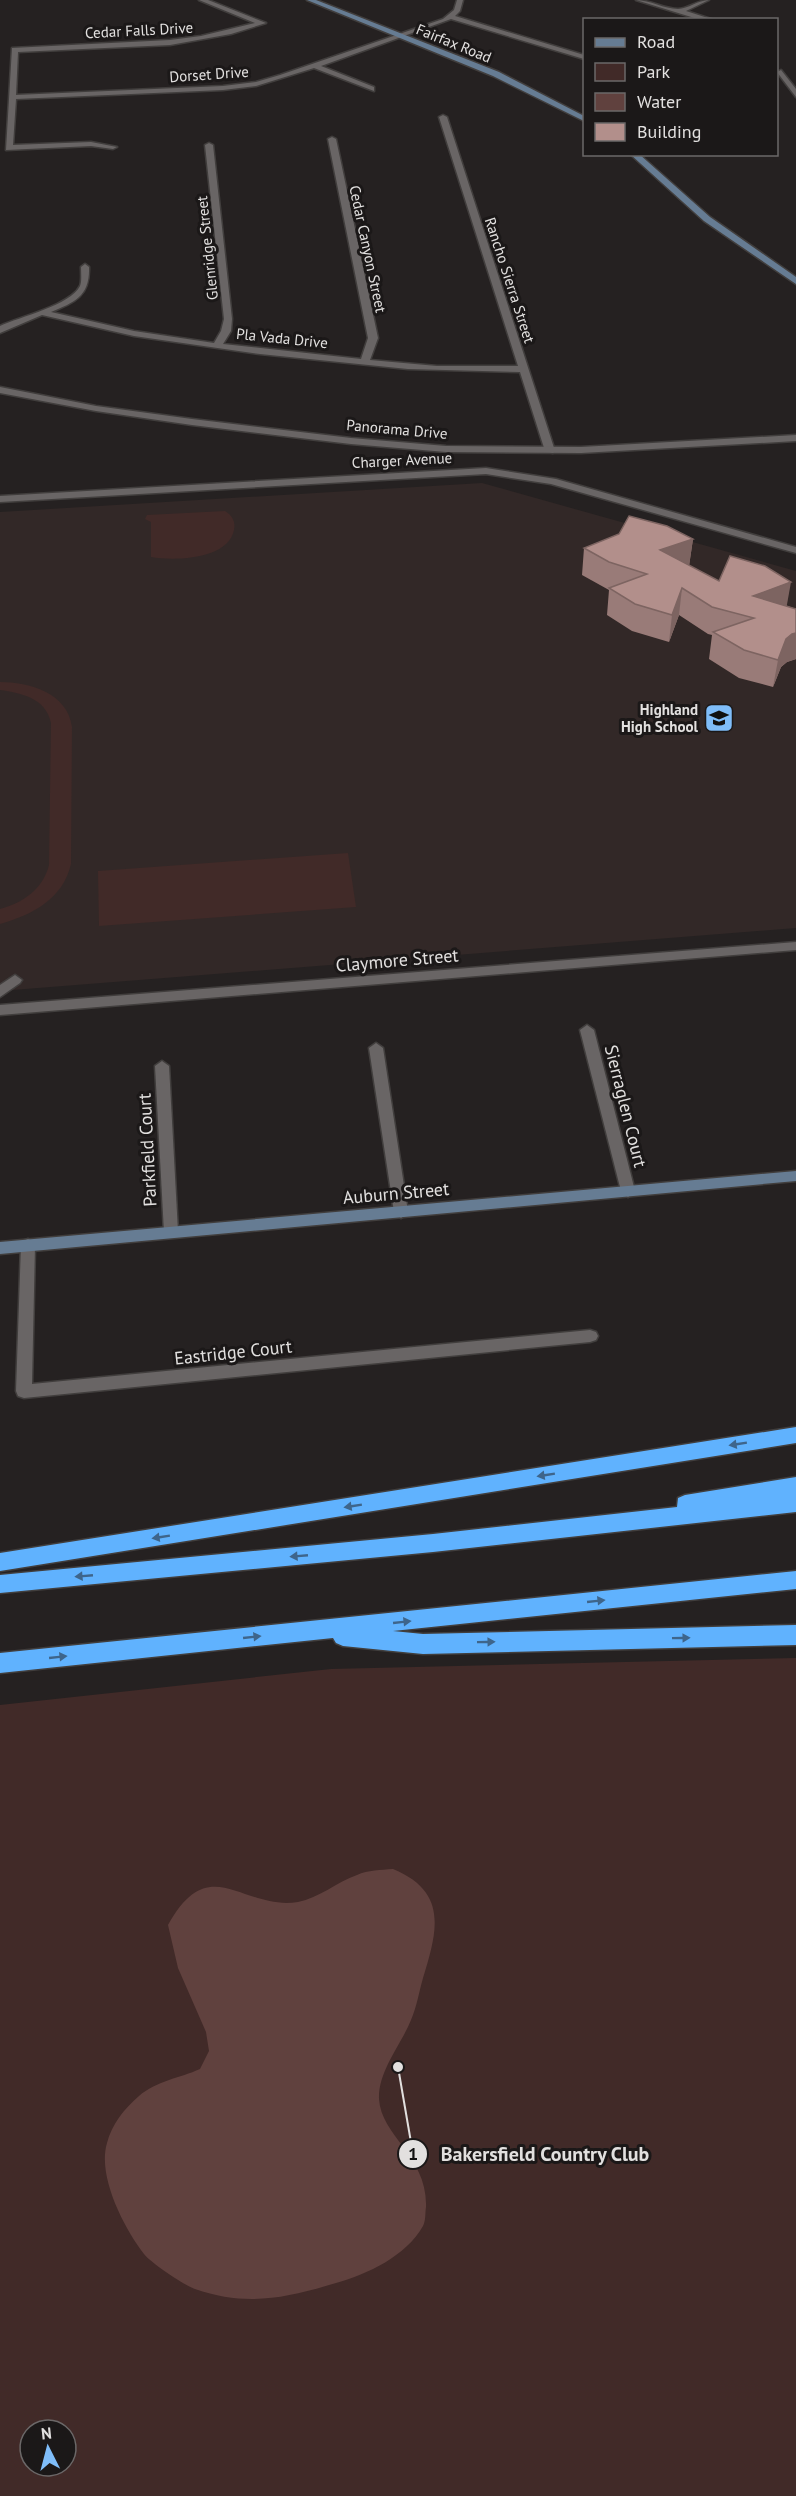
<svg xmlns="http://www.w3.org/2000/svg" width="796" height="2496" viewBox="0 0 796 2496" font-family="'PT Sans',sans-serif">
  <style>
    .built { fill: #322827 }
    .green { fill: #412a28; fill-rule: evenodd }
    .water { fill: #60413e }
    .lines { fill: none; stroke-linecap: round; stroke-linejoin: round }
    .minor-casing { stroke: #413e3d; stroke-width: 3 }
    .tertiary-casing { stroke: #413e3d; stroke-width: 3 }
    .secondary-casing { stroke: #413e3d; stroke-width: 3 }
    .motorway-casing { stroke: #413e3d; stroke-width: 3 }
    .minor { fill: #696565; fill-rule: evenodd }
    .tertiary { fill: #696565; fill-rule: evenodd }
    .secondary { fill: #667c93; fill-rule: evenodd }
    .motorway { fill: #60b2fe; fill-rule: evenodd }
    .wall { fill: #997b78 }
    .shaded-wall { fill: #7d6461 }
    .building { fill: #b28f8b; stroke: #7d6461; stroke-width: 1.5 }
    .oneway { fill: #3e658b }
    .labels { text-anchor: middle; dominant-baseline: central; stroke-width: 6; stroke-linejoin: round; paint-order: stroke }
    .far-street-label { font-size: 15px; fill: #e2e0df; stroke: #1b1818 }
    .far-poi-label { font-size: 15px; font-weight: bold; fill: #e2e0df; stroke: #1b1818; text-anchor: end }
    .street-label { font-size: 18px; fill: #e2e0df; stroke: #1b1818 }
    .leader { fill: none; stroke: #e2e0df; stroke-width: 2 }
    .callout-dot { fill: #e2e0df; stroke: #1b1818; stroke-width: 2 }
    .mark-label { font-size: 18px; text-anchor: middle; font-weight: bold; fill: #111 }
    .callout-label { font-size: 20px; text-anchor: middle; font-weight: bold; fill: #e2e0df; stroke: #1b1818; stroke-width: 6; stroke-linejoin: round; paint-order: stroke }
  </style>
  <rect width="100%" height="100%" fill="#252121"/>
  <path class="built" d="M482,483l314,88v357l-796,63v-479z"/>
  <g class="green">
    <path d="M225,511c7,4 11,11 9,19 -6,30 -60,31 -83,27v-35l-6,-3 2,-4z"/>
    <path d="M0,682c29,0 68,11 72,45l-1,137c-8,35 -39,51 -71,60v-15c23,-6 43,-20 49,-44l2,-142c-5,-25 -30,-30 -51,-33z"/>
    <path d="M348,853l8,54 -257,19 -1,-55z"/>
    <path d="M796,1658v838h-796v-791l331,-36zM30,2430h36v36h-36z"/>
  </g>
  <path class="water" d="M393,1869c56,23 44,63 30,109 -4,14 -6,28 -12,42 -10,25 -33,51 -32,79 2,37 49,58 47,108 -1,6 0,13 -3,19 -17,30 -55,48 -87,57 -50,15 -89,24 -141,6 -11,-4 -44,-26 -51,-35 -20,-26 -47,-78 -37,-111 5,-19 17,-34 32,-47 17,-15 41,-18 61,-27l9,-18 -3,-19 -28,-64 -10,-43c42,-76 74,-14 130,-23 21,-4 39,-20 59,-27 11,-5 24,-5 36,-6z"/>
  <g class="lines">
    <g class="minor-casing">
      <g id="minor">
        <path d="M199,0h9l58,23 -35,11 -61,11 -152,7 -2,43 207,-9 33,-4 24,-7 163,-56 11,-9 3,-10h6l-3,11 -5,5 129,39v4l-133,-40 -130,47 53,21v4l-60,-23 -58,18 -33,4 -207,9 -3,46 78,-3 26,5 -4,2 -22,-3 -85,4 6,-102 158,-8 31,-4 54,-13z"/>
        <path d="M636,0c14,0 28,9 42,9 10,0 20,-9 31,-9l-23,11 28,9h-13z"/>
        <path d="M781,70l15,19v8l-19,-25z"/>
        <path d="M443,115l4,2 108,334 -2,2 -8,-2 -25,-79 -112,-3 -148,-15 -126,-18 -92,-21 -42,18v-7c19,-9 71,-21 80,-40 2,-5 1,-13 1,-19l4,-3 4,3c1,29 -14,35 -38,45l83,19 80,12 7,-12 3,-12 -19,-174 4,-2 4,2 19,174 -1,12 -8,13 138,15 7,-21 -40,-199 4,-2 4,2 42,199 -8,22 67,6h81l-79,-249z"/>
        <path d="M486,468l70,11 240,68v6l-245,-69 -65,-10 -486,28v-6z"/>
        <path d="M796,942v8l-796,65v-10z"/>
        <path d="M15,975l7,5 -2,3 -20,14v-12z"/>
        <path d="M587,1025l7,5 41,161 -7,6 -7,-6 -41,-161z"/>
        <path d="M376,1043l7,5 25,164 -7,6 -7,-6 -25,-164z"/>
        <path d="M162,1061l7,5 9,166 -2,4h-10l-2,-4 -9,-166z"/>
        <path d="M28,1239l5,2 2,4 -3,139 558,-54 6,2 2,4 -2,4 -6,2 -566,56 -6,-2 -2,-5 5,-146 2,-4z"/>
      </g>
    </g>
    <g class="tertiary-casing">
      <path id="tertiary" d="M0,387l96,19 96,13 159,19 95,8 135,1 215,-12v6l-215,12 -135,-1 -95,-8 -159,-19 -96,-14 -96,-18z"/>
    </g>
    <g class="secondary-casing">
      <g id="secondary">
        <path d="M307,0h9l183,72 85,44v5l-91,-45z"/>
        <path d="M630,154h9l71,63 86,60v7l-92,-63z"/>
        <path d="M796,1171v10l-796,73v-12z"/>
      </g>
    </g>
    <g class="motorway-casing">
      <g id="motorway">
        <path d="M796,1427v16l-796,128v-18z"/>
        <path d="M796,1477v35l-363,40 -433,41v-18l433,-41 244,-27 1,-9 7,-3z"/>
        <path d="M796,1571v18l-403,42 30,3 373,-9v20l-373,9 -80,-8 -7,-3 -3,-5 -333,35v-20z"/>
      </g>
    </g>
    <use href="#minor" class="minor"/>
    <use href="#tertiary" class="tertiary"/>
    <use href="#secondary" class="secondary"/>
    <use href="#motorway" class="motorway"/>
  </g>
  <path class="wall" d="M693,539l-4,27 30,15 77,28v50l-9,3 -6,5 -8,20 -34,-9 -30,-19 3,-24 -4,-1 -29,-19 -10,27 -37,-11 -25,-16 2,-25 -27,-15 2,-27z"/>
  <g class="shaded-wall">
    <path d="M693,539l-4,27 -29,-16z"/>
    <path d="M791,582l-5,28 -32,8 -1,-22z"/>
    <path d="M682,588l-3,27 -10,27 3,-27z"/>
    <path d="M796,633v26l-9,3 -6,5 -8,20 5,-27 8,-21 6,-5z"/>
  </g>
  <path class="building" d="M629,516l38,10 26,13 -33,11 59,31 11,-25 35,10 26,16 -38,14 43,13v24l-4,1 -6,5 -8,21 -34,-10 -31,-18 41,-14 -42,-11 -30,-19 -10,27 -37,-11 -26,-16 38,-14 -38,-12 -25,-14 35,-14z"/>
  <defs><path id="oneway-solid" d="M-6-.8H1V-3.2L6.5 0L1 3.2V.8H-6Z" transform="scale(1.5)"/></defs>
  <g class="oneway">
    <use href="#oneway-solid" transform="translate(738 1444) rotate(171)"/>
    <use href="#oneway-solid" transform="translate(546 1475) rotate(171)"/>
    <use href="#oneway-solid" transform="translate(353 1506) rotate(171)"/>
    <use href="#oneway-solid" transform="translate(161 1537) rotate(171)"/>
    <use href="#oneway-solid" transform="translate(299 1556) rotate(175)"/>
    <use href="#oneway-solid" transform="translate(84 1576) rotate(175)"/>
    <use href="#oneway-solid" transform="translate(596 1601) rotate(-6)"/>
    <use href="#oneway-solid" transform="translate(402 1622) rotate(-6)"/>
    <use href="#oneway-solid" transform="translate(252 1637) rotate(-6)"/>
    <use href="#oneway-solid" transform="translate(681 1638) rotate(-1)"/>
    <use href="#oneway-solid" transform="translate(486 1642) rotate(-1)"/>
    <use href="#oneway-solid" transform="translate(58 1657) rotate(-6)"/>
  </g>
  <defs>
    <g id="school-square" transform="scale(1.5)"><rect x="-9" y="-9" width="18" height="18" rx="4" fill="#7fbdf9" stroke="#1b1818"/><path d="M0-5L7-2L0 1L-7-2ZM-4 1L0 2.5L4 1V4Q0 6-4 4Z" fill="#111"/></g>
  </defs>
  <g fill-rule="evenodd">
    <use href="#school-square" x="719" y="718"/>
  </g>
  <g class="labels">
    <g class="far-street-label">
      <text transform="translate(139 30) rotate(-3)">Cedar Falls Drive</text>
      <text transform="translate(454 43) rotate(22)">Fairfax Road</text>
      <text transform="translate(209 74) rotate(-4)">Dorset Drive</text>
      <text transform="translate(207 248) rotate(-96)">Glenridge Street</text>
      <text transform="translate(368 249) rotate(78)">Cedar Canyon Street</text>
      <text transform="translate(510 280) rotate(72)">Rancho Sierra Street</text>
      <text transform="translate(282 338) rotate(6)">Pla Vada Drive</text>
      <text transform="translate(397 429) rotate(5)">Panorama Drive</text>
      <text transform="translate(402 460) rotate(-3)">Charger Avenue</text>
    </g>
    <g class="far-poi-label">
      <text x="698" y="709">Highland<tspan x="698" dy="17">High School</tspan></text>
    </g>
    <g class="street-label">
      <text transform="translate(397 960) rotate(-5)">Claymore Street</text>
      <text transform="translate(626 1106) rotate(76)">Sierraglen Court</text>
      <text transform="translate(147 1150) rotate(-93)">Parkfield Court</text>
      <text transform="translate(396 1193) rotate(-5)">Auburn Street</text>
      <text transform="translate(233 1352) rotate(-6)">Eastridge Court</text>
    </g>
  </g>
  <path class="leader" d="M398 2067L413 2154"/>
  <g class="callout-dot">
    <circle cx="398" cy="2067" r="6"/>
    <circle cx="413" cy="2154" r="15"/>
  </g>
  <g class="mark-label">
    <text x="413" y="2160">1</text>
  </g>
  <g class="callout-label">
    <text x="545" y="2161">Bakersfield Country Club</text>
  </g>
  <rect x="583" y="18" width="195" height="138" fill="#1b1818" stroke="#6b6868" stroke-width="1.5"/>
  <rect x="595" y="38" width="30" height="9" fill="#667c93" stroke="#6b6868" stroke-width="1.5"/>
  <text x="637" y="48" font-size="18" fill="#e2e0df">Road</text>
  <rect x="595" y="63" width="30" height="18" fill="#412a28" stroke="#6b6868" stroke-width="1.5"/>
  <text x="637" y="78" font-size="18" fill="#e2e0df">Park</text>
  <rect x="595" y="93" width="30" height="18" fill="#60413e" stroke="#6b6868" stroke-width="1.5"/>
  <text x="637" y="108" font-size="18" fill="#e2e0df">Water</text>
  <rect x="595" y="123" width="30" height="18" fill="#b28f8b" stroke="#6b6868" stroke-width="1.5"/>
  <text x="637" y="138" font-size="18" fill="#e2e0df">Building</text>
  <g transform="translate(48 2448) rotate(354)"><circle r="28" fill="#1b1818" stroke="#6b6868" stroke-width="1.5"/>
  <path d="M0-4.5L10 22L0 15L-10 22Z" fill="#7fbdf9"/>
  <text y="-9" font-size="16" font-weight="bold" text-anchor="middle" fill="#e2e0df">N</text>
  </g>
</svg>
